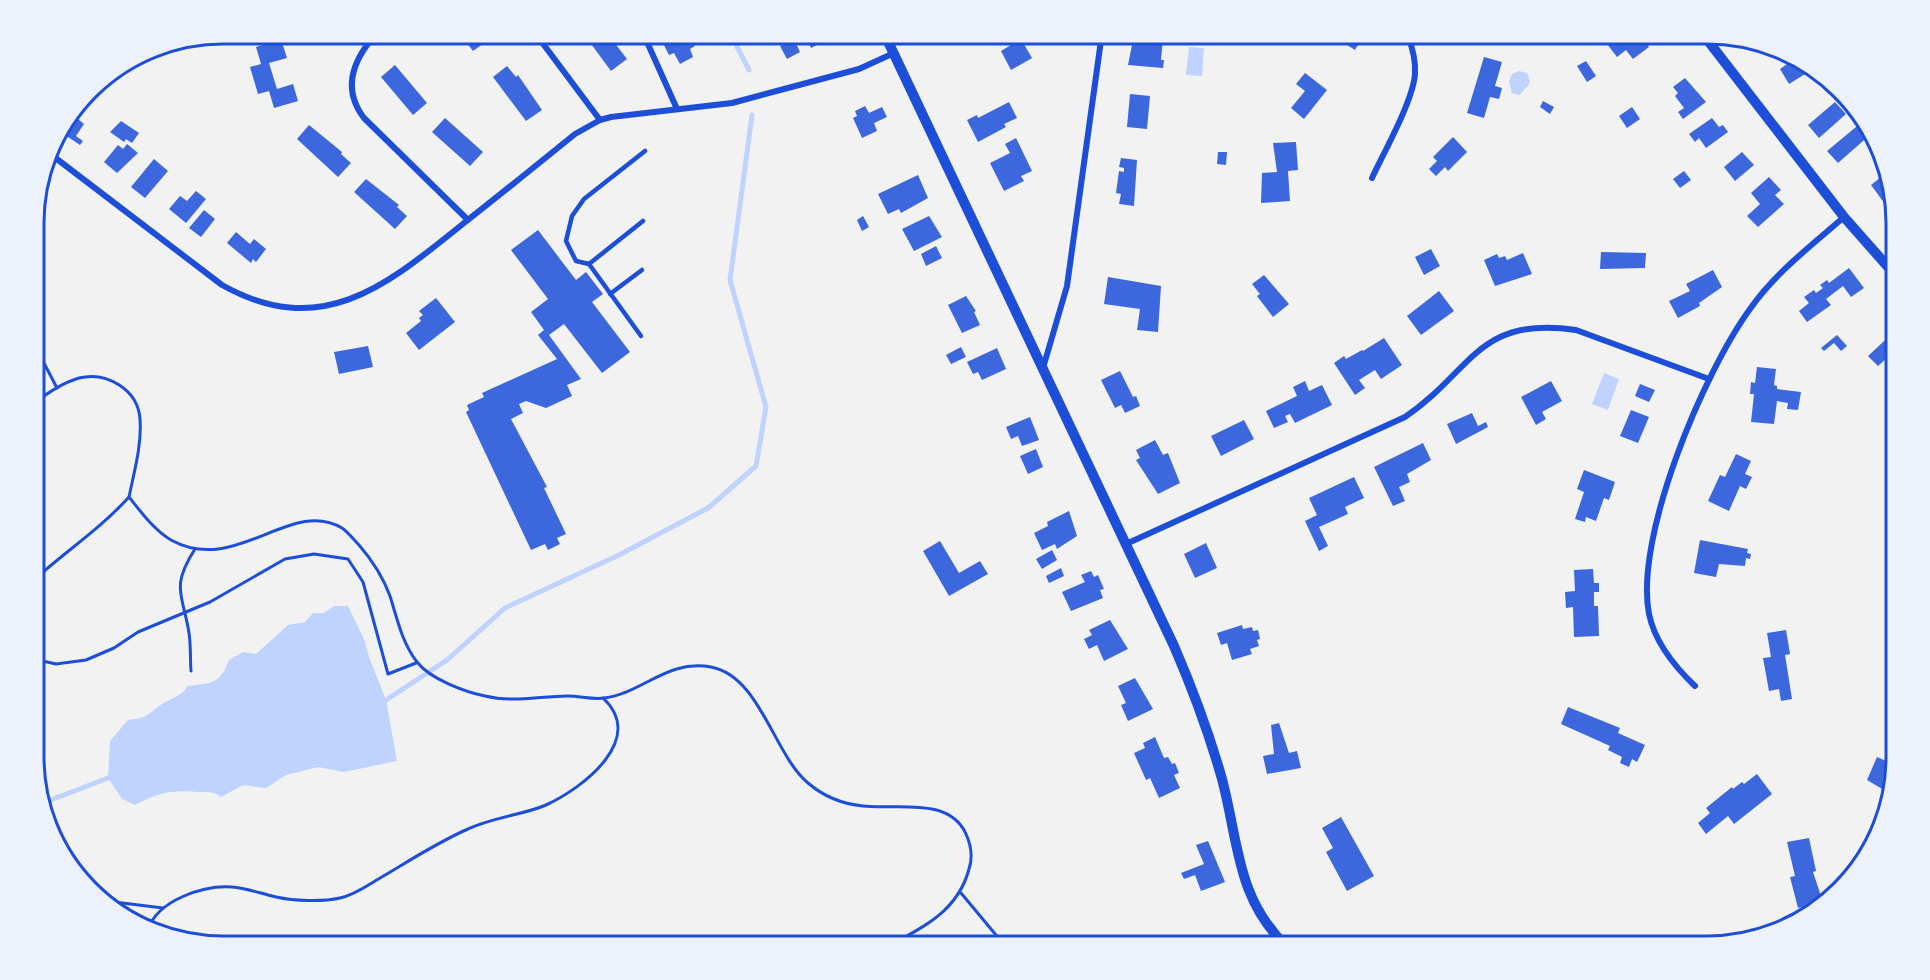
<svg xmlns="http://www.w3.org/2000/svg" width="1930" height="980" viewBox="0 0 1930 980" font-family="Rubik,sans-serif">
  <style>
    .water { fill: #bfd3fe }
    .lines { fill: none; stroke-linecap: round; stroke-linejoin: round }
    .stream { stroke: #bfd3fe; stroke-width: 5 }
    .building { fill: #3d67dc }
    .path { stroke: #1d4ed8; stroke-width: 3 }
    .service { stroke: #1d4ed8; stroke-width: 4.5 }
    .minor { stroke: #1d4ed8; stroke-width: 6 }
    .tertiary { stroke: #1d4ed8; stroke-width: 10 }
    .rim { fill: none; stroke: #1d4ed8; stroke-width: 3 }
  </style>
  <rect width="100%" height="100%" fill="#f2f2f2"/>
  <g class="water">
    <path d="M1189,47l15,1 -2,28 -16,-1z"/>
    <path d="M1519,71l8,2c7,14 -2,13 -7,22l-8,-2 -3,-11 3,-8z"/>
    <path d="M1604,373l15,6 -11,31 -16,-6z"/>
    <path d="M334,606h14l16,33 5,18 17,43 11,61 -53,11 -26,-5 -32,8 -20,13 -23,-3 -22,12c-8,-6 -12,-5 -22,-5 -28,-2 -39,0 -64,13l-13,-6 -14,-21 2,-37 18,-21c18,-2 18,-4 31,-14 11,-8 21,-8 29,-20 24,-3 32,-2 41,-26l14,-8 13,2 32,-29 17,-3 8,-9h11z"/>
  </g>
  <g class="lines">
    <g class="stream">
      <path d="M730,33l19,37"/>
      <path d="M386,700l61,-40 58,-52 114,-53 89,-47 48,-42 10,-59 -36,-127 22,-165"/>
      <path d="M43,803l65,-25"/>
    </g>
  </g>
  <g class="building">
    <path d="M459,33h22l6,8 -14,10z"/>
    <path d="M583,33h24l20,26 -16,12z"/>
    <path d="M664,33h25l6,13 -5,3 3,8 -13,7 -6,-11 -5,2 -7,-14 5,-2z"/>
    <path d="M813,33h28l-30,15 -5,-11z"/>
    <path d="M1137,33h21v5h5l-2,22h3l-1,8 -35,-3 6,-30z"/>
    <path d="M1328,33h37l-10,17z"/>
    <path d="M1605,33h34l10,14 -16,12 -7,-9 -9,7 -10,-13 4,-3z"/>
    <path d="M281,39l6,19 -18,5 8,26 16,-5 5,17 -24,7 -5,-17 -11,3 -8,-27 11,-3 -5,-17z"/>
    <path d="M794,39l6,13 -13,7 -7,-13z"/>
    <path d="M1021,39l11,19 -21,12 -10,-19z"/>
    <path d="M1484,57l18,5 -7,24 7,2 -3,11 -9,-2 -6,21 -17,-5z"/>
    <path d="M1797,57l18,17 -2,1 -3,-4 -21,13 -9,-15z"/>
    <path d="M1586,61l10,15 -9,6 -10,-16z"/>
    <path d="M395,65l32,38 -14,12 -32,-38z"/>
    <path d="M507,66l9,11 2,-2 24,35 -16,11 -33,-44z"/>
    <path d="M1305,73l22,17 -23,29 -13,-11 14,-17 -9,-7z"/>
    <path d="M1685,78l21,24 -23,17 -5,-7 6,-4 -9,-12 3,-3 -5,-6z"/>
    <path d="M1130,94l20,2 -3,33 -20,-2z"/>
    <path d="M1543,101l11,6 -4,7 -10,-7z"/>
    <path d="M1009,102l8,16 -13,6 2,3 -28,15 -11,-22 10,-5 1,3z"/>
    <path d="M1835,102l11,12 -27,24 -11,-13z"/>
    <path d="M79,104l7,4 -8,11 6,5 -8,12 7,5 -3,4 -21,-14z"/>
    <path d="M865,106l4,7 13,-6 5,10 -13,6 3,8 -15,7 -9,-20 4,-2 -2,-5z"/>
    <path d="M1632,107l8,12 -13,9 -8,-12z"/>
    <path d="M445,118l38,34 -13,14 -38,-34z"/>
    <path d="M1712,118l7,9 4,-2 5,7 -22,16 -7,-10 -4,4 -6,-8z"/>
    <path d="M121,121l18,12 -7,10 -6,-4 -2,3 -14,-10z"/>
    <path d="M1862,122l9,12 -33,29 -11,-12z"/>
    <path d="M309,125l33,27 -1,2 10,9 -13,14 -41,-38z"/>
    <path d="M1453,137l14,15 -19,19 -3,-4 -9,9 -7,-7 8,-8 -4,-4z"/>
    <path d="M1016,138l16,33 -11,5 3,5 -20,10 -14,-28 20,-10 -5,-9z"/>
    <path d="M1296,142l2,28 -10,1 2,30 -29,2 1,-30 15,-1 -4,-29z"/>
    <path d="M127,144l11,9 -21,20 -13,-11 14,-17 5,4z"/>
    <path d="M1218,152h9l-1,13 -9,-1z"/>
    <path d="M1742,152l12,13 -19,16 -11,-14z"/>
    <path d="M1121,158l16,2 -3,46 -15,-2 2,-10 -5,-1 3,-22 5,1v-4l-5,-1z"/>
    <path d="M154,159l14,12 -23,27 -14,-11z"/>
    <path d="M1684,171l7,9 -11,8 -7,-9z"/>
    <path d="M918,175l10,23 -27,15 -2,-4 -11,5 -10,-20z"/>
    <path d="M1769,177l12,13 -6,5 9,9 -26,23 -11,-11 13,-12 -9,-11z"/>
    <path d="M1881,177l14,21 -2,17 -22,-30z"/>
    <path d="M366,179l33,26 -2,2 10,9 -12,13 -41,-37z"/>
    <path d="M196,191l10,8 -20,24 -17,-14 11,-13 7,5z"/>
    <path d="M204,210l11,9 -14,18 -12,-9z"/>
    <path d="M863,216l6,11 -7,4 -5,-11z"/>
    <path d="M929,216l13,21 -28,14 -12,-22z"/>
    <path d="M538,230l38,50 10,-8 17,22 -11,8 38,50 -28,21 -38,-49 -15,11 32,44 -14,6 5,11 -26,12 -20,-7 -7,3 4,9 -12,6 36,68 -3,1 22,46 -9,4 3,6 -12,6 -3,-6 -14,6 -65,-138 3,-2 -2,-5 17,-8 -2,-4 75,-34 -19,-24 6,-5 -13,-18 17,-13 -37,-49z"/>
    <path d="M236,232l14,12 4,-5 12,10 -10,13 -3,-3 -2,4 -24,-20z"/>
    <path d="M936,246l6,12 -16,8 -5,-12z"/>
    <path d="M1431,249l9,17 -16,9 -9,-18z"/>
    <path d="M1601,252l45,1 -1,15 -45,1z"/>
    <path d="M1523,253l9,21 -37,12 -11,-26 13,-6 2,4 6,-2 2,4z"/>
    <path d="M1849,268l15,20 -13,9 -8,-11 -17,13 5,6 -24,17 -8,-11 10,-8 -5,-6 10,-7 2,3 7,-5 -3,-3 7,-5 2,3z"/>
    <path d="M1713,270l9,17 -23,16 1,3 -22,12 -9,-17 21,-10 -4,-7z"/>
    <path d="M1264,275l25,29 -16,13 -16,-21 3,-2 -8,-10z"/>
    <path d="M1108,277l53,9 -3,46 -21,-2 3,-21 -36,-5z"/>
    <path d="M1439,291l15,20 -33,24 -14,-19z"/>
    <path d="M966,296l10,15 -2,1 6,13 -18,8 -14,-28z"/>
    <path d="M436,298l19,24 -36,28 -13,-17 15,-12 -2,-3 4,-3 -4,-4z"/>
    <path d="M1896,330v25l-4,4 -3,-3 -11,10 -10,-10z"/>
    <path d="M1837,335l10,11 -6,5 -7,-8 -10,8 -3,-3z"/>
    <path d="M1384,338l18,27 -21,14 -6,-9 -16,10 6,8 -10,7 -21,-32 10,-7 2,3 16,-9 1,1z"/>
    <path d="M368,346l5,21 -34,7 -5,-22z"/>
    <path d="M961,347l5,10 -15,7 -5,-9z"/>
    <path d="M997,348l9,21 -24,11 -4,-8 -5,2 -6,-12z"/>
    <path d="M1757,367l19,2 -2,16 3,1v3l24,3 -3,18 -11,-1 1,-6 -11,-2 -3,23 -23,-2 3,-28h-4l1,-12 4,1z"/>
    <path d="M1120,371l13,26 3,-1 4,10 -15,7 -4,-8 -6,3 -14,-28z"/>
    <path d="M1305,381l4,10 13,-6 10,20 -37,18 -5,-9 -5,2 3,6 -14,6 -8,-17 31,-15 -4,-9z"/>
    <path d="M1551,381l11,20 -20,11 4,7 -10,6 -15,-28z"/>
    <path d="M1640,384l15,6 -6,12 -14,-6z"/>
    <path d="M1631,410l18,7 -11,26 -18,-7z"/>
    <path d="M1472,413l6,13 8,-4 2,5 -32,17 -9,-20z"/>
    <path d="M1030,417l9,23 -17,6 -4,-10 -7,3 -5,-12z"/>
    <path d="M1244,420l10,19 -33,17 -10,-20z"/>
    <path d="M1155,440l8,15 5,-2 12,30 -22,11 -22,-34 4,-2 -4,-8z"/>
    <path d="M1423,443l8,17 -24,14 3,8 -11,5 6,14 -12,5 -19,-39z"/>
    <path d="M1036,449l7,18 -15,7 -8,-18z"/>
    <path d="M1736,454l15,7 -6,13 7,3 -6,12 -6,-3 -11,25 -21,-10 12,-26 5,2z"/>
    <path d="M1584,470l31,12 -6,18 -5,-2 -8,23 -10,-4 -1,5 -10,-3 9,-27 -7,-3z"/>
    <path d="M1354,477l10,21 -19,9 3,7 -29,13 9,19 -9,5 -14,-30 12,-6 -8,-17z"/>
    <path d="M1069,511l8,25 -20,13 -2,-5 -13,6 -8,-17 14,-7 -1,-4z"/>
    <path d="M1700,540l48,9 -1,4 4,1 -1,5 -4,-1 -1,8 -26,-2 -3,13 -22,-4z"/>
    <path d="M940,541l19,32 21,-12 8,13 -39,22 -26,-45z"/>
    <path d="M1206,543l11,25 -22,10 -11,-24z"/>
    <path d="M1052,550l5,10 -15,9 -6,-10z"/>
    <path d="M1061,568l3,8 -15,7 -3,-7z"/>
    <path d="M1593,569l1,14h5v9h-5v14h4l1,30 -25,1 -1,-30 -7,1 -1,-16 10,-1 -1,-21z"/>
    <path d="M1091,571l3,6 4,-2 6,14 -4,1 3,8 -32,13 -9,-19 23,-10 -4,-7z"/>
    <path d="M1110,620l18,29 -24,12 -7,-16 -8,4 -5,-10 8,-4 -3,-5z"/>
    <path d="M1242,625l1,4 9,-2 1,4 5,-1 2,9 -3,1 2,6 -9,3 2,5 -20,6 -5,-17 -6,2 -4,-12z"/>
    <path d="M1786,630l4,24 -5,1 7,44 -11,2 -2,-12 -10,2 -6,-33 8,-1 -4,-24z"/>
    <path d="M1135,678l18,31 -25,12 -7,-16 5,-2 -8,-17z"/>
    <path d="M1568,707l52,21 -2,5 27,12 -8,17 -5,-3 -3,8 -9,-4 2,-6 -14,-7 2,-4 -49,-22z"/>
    <path d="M1279,723l10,30 8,-2 4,17 -34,6 -4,-18 11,-2 -3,-29z"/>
    <path d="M1155,737l9,21 4,-1 4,7 3,-1 4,10 -5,2 6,13 -21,10 -9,-20 -4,2 -12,-27 11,-5 -2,-5z"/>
    <path d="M1877,757l18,8 -6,28 -22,-13z"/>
    <path d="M1757,774l15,20 -38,30 -6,-8 -22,18 -8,-11 12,-10 -4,-5 26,-21 1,2 9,-7 2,2z"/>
    <path d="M1341,817l33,59 -27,15 -21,-39 7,-4 -11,-20z"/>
    <path d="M1809,838l7,33 -3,1 10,30 -25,6 -8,-31 5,-1 -8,-34z"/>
    <path d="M1208,841l17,41 -24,9 -6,-16 -11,4 -3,-6 23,-9 -8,-19z"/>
    <path d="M1185,937l1,10h-17l-2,-8z"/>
    <path d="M1377,940l25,5 1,-5 18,4 -1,3h-44z"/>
  </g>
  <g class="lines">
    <g class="path">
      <path d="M34,344l23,44"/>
      <path d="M34,403c14,-10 28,-20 45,-25 28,-7 59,12 61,41 2,26 -6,53 -11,78 12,15 25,33 42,43 65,36 120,-43 171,-12 6,4 12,12 17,17 13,15 24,32 31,51 7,22 12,47 27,66 13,17 48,30 68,34 28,7 55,0 83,0 12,0 25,4 36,2 39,-5 63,-39 107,-31 49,9 63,88 97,116 15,13 35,21 55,23 32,4 86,-10 103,28 5,11 7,23 3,35 -11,42 -46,59 -83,78"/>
      <path d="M34,580c32,-29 66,-51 95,-83"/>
      <path d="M34,659l22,5 30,-4 28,-12 24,-16 72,-30 75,-43 29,-5 34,5 15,23 25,92 28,-11"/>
      <path d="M191,671c-1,-12 0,-26 -2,-38 -6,-39 -19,-45 6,-84"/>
      <path d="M961,893l45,54"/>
      <path d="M106,901l57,7"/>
      <path d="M148,930c9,-30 56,-45 84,-43 15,1 30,7 44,10 18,4 46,5 64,1 15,-3 28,-13 40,-20 29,-17 58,-36 88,-49 25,-12 55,-14 78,-24 37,-17 101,-66 57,-107"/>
    </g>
    <g class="service">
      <path d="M643,221l-54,43 -13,-3 -10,-20 6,-25 12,-17 61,-48"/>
      <path d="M589,264l52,72"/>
      <path d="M610,294l32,-24"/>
    </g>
    <g class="minor">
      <path d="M377,33c-23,25 -36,55 -13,85l104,102"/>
      <path d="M535,33l65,87"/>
      <path d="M643,33l34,76"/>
      <path d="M49,153l173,132c100,56 165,0 242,-62 37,-29 74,-59 111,-89l25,-14 11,-3 121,-14 127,-34 35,-16"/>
      <path d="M1372,178c12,-26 41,-77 43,-104 1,-14 -3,-28 -8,-41"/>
      <path d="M1043,368l24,-82 35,-253"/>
      <path d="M1126,544l279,-127c67,-45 72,-102 171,-87l133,49"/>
      <path d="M1695,686c-20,-19 -40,-43 -46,-72 -15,-77 55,-242 101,-305 25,-36 62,-64 94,-92"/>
    </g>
    <g class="tertiary">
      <path d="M884,33l290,613c19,44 35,87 48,133 17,64 14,119 65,168"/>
      <path d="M1702,33l142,184 52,59"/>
    </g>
  </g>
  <path d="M0 0H1930V980H0ZM223 44H1707A179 179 0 0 1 1886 223V757A179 179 0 0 1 1707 936H223A179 179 0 0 1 44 757V223A179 179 0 0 1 223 44Z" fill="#edf1fc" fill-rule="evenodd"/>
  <path class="rim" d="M223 44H1707A179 179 0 0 1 1886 223V757A179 179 0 0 1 1707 936H223A179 179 0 0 1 44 757V223A179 179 0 0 1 223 44Z"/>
</svg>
